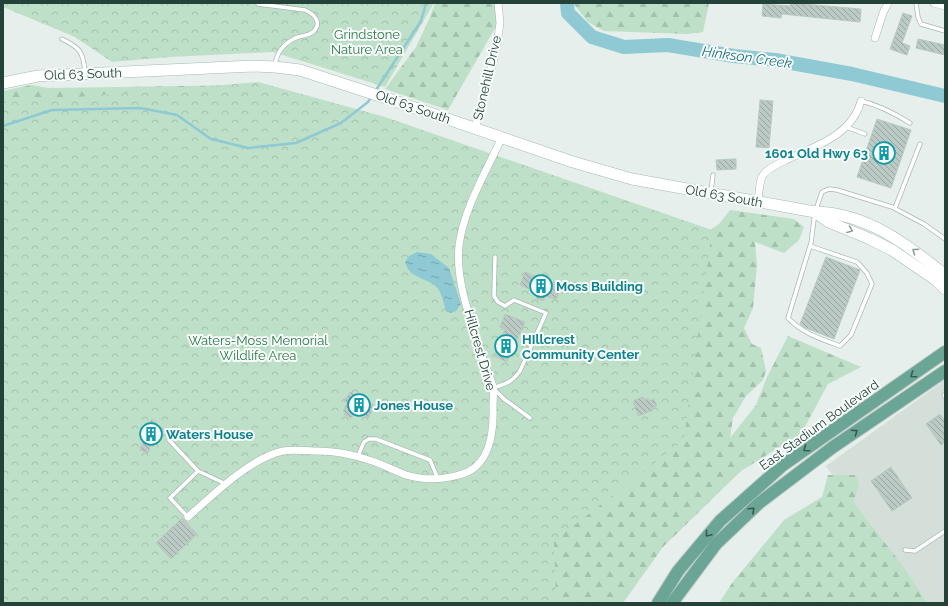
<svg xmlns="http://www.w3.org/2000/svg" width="948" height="606" viewBox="0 0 948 606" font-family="Raleway,sans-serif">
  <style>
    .built { fill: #d4dfda }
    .forest { fill: url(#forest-firs) }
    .park { fill: url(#park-crowns) }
    .water { fill: url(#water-ripples) }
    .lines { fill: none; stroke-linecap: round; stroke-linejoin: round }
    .stream { stroke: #8ec9d4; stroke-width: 2.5 }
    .river { stroke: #8ec9d4; stroke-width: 14 }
    .building { fill: url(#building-back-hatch); stroke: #b8c9c2 }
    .service-casing { stroke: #a8b8b2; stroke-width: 5 }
    .minor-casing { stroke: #a8b8b2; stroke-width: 8 }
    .secondary-casing { stroke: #a4bbb3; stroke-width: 12 }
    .primary-casing { stroke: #c2cac8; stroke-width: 14 }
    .service { stroke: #fff; stroke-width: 3.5 }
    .minor { stroke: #fff; stroke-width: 7 }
    .secondary { stroke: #fff; stroke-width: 11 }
    .primary { stroke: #6aa596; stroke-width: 12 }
    .oneway { stroke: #92a09c }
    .oneway2 { stroke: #365b51 }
    .labels { text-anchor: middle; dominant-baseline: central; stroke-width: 4; stroke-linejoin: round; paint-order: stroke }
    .park-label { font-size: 13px; fill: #2d7a4b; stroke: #f7fbf9 }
    .street-label { font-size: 13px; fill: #24423a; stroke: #f7fbf9 }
    .culture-label { font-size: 13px; font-weight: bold; fill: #0d838f; stroke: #f7fbf9; text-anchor: start }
    .water-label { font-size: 14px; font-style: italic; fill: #1c6f80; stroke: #f7fbf9 }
  </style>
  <defs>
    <pattern id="forest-firs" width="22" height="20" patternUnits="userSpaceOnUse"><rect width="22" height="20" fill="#bfe0c8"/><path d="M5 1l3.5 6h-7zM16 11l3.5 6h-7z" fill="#a4c1ad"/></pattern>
    <pattern id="park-crowns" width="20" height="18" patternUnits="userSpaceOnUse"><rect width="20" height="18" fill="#bfe0c8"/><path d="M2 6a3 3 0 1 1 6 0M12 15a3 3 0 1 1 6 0" fill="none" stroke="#a4c1ad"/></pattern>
    <pattern id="water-ripples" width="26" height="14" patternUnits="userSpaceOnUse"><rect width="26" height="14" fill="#8ec9d4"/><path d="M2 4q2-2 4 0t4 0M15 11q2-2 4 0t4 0" fill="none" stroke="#74a5ad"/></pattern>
    <pattern id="building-back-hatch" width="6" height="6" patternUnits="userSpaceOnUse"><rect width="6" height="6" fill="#bbcac4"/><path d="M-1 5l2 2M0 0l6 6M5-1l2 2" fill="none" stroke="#98a6a0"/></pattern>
  </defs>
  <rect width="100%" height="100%" fill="#e6efeb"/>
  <path class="built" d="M945,380v223h-25l-94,-137z"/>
  <g class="forest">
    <path d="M435,3h62l1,20 -50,87 -63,-21 31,-42 14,-30z"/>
    <path d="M573,3h136l-6,29 -16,2 -83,-3 -16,-9z"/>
    <path d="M31,85l18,3 202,-3 -248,32v-26z"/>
    <path d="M730,210l64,9 10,8 -5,13 -15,13 -29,-11 2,23 -4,43 -9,20 8,16 9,4 5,23 -3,9 -17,16 -13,22 -3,20 26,-33 11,-28 21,-41 73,31 -33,17 -27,50 -60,37 -78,76 -40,56h-430l489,-355 37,-24z"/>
    <path d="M828,475h28l3,11 -6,16 50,64 24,37h-208l13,-20 52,-63 38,-23z"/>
  </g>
  <g class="park">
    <path d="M3,3h431l-49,84 -112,-35 -103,5 -58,5 -37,-25 -72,-30z"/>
    <path d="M258,82l127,35 327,113 -28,210 -130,101 2,62h-553v-500z"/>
  </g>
  <path class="water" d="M417,252l14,2 18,14 12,36 -5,7 -5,2 -5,-2c-2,-6 -4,-15 -7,-21 -10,-14 -29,-9 -34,-28l4,-6z"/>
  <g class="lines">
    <g class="stream">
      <path d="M376,90l45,-69 5,-18"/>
      <path d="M3,126l49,-16 88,-2 37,7 34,24 37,9 48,-5 45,-20 27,-21 4,-6"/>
    </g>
    <path class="river" d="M567,3l1,10 24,24 32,10 44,-2 66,11 41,4 77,14 93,22"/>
  </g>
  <g class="building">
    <path d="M791,3l70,6 -1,13 -78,-8 -1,4 -19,-2 1,-12 27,2z"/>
    <path d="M903,13l9,3 -10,27 8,3 -3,9 -17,-6z"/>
    <path d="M918,39l27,6v10l-29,-7z"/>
    <path d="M760,100l13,1 -4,47 -13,-1z"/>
    <path d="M877,119l34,11 -20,58 -34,-11z"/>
    <path d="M736,159v10l-19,1 -1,-10z"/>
    <path d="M826,257l34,13 -26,69 -28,-11 -6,-4z"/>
    <path d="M525,272l36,15 -5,13 -10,-4 -3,5 -7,-3 2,-2 -3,-1 1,-3 -16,-7z"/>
    <path d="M505,314l20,8 -18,40 -13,-6 11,-27 -5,-2z"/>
    <path d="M350,392l25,14 -7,12 -12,-7 -5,7 -7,-4 1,-2 -2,-1 4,-8 -3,-2z"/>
    <path d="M643,397l1,3 4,-2 1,3 5,-2 3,7 -5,2 1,2 -15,6 -5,-15z"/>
    <path d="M940,414l5,7v21l-4,3 -15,-21z"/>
    <path d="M152,419l12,11 -12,12 -4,11 -8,-3 5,-13 -5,-5z"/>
    <path d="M891,467l21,31 -20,13 -21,-30z"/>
    <path d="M182,518l15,16 -26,25 -15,-16z"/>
  </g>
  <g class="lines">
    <g class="service-casing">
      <g id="service">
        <path d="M916,3l2,14 3,7 24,7"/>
        <path d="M258,4l47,6c9,4 18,13 8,22 -4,3 -10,4 -15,5 -13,5 -21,14 -23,28"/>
        <path d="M62,39c18,9 21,12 23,33"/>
        <path d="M861,101c18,4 33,12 49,22"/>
        <path d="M846,127l19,7"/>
        <path d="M711,192l2,-17"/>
        <path d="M895,208l25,-64"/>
        <path d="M810,246l47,16 10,11 5,11 -21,51 -11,11c-19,-7 -38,-13 -52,-28l22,-72 1,-3 4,-31 7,-20 7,-3 8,1 55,17 32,17 21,15"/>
        <path d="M495,257l-1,39 4,6 7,4 9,-6 32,13 -26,58c-8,11 -14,13 -27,17l11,11 26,19"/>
        <path d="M945,395h-1l1,2"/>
        <path d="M169,440l29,31"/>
        <path d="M358,456l6,-14 5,-3h7l54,21 8,19"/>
        <path d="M188,517l-18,-19 28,-27 28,13"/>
        <path d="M905,550l10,1 30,-20"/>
      </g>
    </g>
    <g class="minor-casing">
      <g id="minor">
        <path d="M934,3l11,3"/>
        <path d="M875,38l8,-25 5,-10"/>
        <path d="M475,128l21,-77 4,-28 -2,-20"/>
        <path d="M758,201c1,-7 1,-17 4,-24 4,-8 14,-12 22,-16 29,-14 68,-25 77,-60"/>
        <path d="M188,517c25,-22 62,-59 95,-66 11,-2 23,0 34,0 18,0 38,4 55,10 12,4 23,10 34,14 17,5 35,5 53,0 30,-7 35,-41 34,-68 0,-6 1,-13 0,-20 -2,-8 -6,-17 -9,-25 -11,-36 -29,-79 -25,-116 4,-36 28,-76 43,-109"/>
      </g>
    </g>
    <g class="secondary-casing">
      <g id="secondary">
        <path d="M3,83l35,-7 215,-10 22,1 25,3 92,30 181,62 59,17 183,33c51,1 92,32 130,63"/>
        <path d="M815,212l14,10 41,17 22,11 44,30 9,9"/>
      </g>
    </g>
    <g class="primary-casing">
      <g id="primary">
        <path d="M658,603l20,-32 42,-50 63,-56 162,-113"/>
        <path d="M672,603l44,-59 43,-41 74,-56 112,-76"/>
      </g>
    </g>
    <use href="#service" class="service"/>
    <use href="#minor" class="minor"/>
    <use href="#secondary" class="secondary"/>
    <use href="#primary" class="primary"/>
  </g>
  <defs><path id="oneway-chevron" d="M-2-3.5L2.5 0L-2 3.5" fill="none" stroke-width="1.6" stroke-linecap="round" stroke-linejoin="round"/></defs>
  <g class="oneway">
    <use href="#oneway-chevron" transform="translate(850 230) rotate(22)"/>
    <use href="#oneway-chevron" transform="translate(915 251) rotate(-144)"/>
  </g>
  <g class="oneway2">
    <use href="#oneway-chevron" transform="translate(913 375) rotate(145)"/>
    <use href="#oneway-chevron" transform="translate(855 432) rotate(-34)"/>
    <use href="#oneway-chevron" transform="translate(806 449) rotate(145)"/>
    <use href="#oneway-chevron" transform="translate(752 510) rotate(-43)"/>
    <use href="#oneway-chevron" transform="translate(708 534) rotate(130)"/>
  </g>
  <defs>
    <g id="building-ring" transform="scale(1.15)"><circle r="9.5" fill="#f7fbf9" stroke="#0f9aa8" stroke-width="1.5"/><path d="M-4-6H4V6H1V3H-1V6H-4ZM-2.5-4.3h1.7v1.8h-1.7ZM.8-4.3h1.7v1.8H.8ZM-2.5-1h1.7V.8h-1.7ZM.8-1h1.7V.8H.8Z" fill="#0f9aa8"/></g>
  </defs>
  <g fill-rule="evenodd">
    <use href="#building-ring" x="884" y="153"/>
    <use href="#building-ring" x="541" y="286"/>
    <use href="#building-ring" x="506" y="346"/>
    <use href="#building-ring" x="359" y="405"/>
    <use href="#building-ring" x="151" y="434"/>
  </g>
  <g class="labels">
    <g class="park-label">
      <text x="367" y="34">Grindstone<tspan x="367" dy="15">Nature Area</tspan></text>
      <text x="258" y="340">Waters-Moss Memorial<tspan x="258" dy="15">Wildlife Area</tspan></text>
    </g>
    <g class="street-label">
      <text transform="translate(83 74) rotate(-2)">Old 63 South</text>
      <text transform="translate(487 78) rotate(-77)">Stonehill Drive</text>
      <text transform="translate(413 107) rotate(19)">Old 63 South</text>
      <text transform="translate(724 196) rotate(10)">Old 63 South</text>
      <text transform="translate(480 350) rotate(74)">Hillcrest Drive</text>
      <text transform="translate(819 425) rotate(-36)">East Stadium Boulevard</text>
    </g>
    <g class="culture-label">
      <text x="868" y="153" text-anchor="end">1601 Old Hwy 63</text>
      <text x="556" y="286">Moss Building</text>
      <text x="522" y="339">HIllcrest<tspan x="522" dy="15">Community Center</tspan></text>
      <text x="374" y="405">Jones House</text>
      <text x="166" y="434">Waters House</text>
    </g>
    <g class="water-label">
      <text transform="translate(747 57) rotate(8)">Hinkson Creek</text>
    </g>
  </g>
  <rect width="948" height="606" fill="none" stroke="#24423a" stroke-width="8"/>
</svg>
